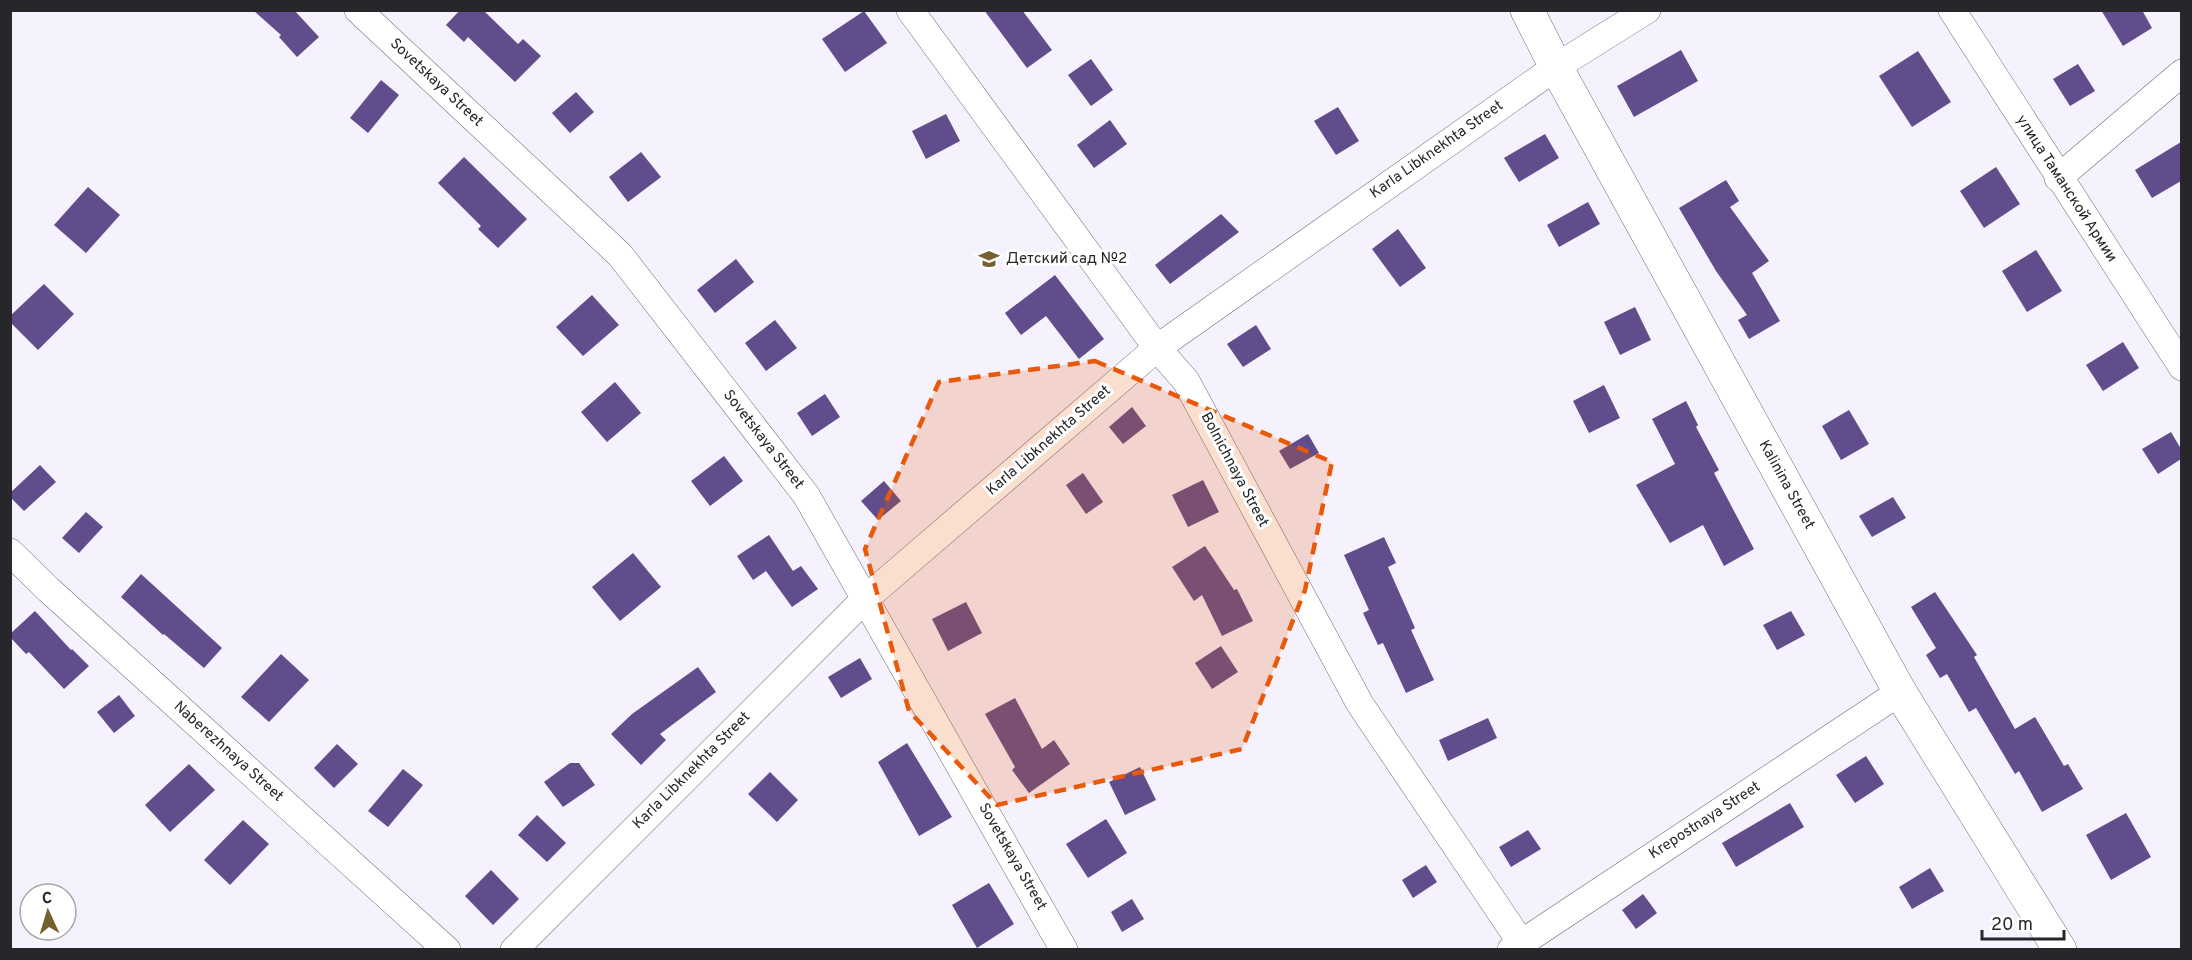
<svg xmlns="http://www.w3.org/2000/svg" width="2192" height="960" viewBox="0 0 2192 960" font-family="Overpass,sans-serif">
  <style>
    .building { fill: #614d8b }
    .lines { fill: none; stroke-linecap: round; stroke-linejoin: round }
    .minor-casing { stroke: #706d78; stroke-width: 28 }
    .tertiary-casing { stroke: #706d78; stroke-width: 34 }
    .minor { stroke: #fff; stroke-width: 27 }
    .tertiary { stroke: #fff; stroke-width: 33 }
    .marked { fill: #e8590c; fill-opacity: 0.2; stroke: #e8590c; stroke-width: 4.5; stroke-dasharray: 12 8; stroke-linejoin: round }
    .labels { text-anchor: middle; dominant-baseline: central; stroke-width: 6; stroke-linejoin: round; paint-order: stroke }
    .street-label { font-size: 15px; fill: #27262b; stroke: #fff }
    .poi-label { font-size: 15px; fill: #27262b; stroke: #fff; text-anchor: start }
  </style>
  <rect width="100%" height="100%" fill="#f5f2fe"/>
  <g class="building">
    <path d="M253,10h41l25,27 -22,20 -18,-20 2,-2z"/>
    <path d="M460,10h23l35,34 5,-5 18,17 -26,26 -47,-45 -4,5 -18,-17z"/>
    <path d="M984,10h38l30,40 -25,18z"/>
    <path d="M2101,10h41l10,18 -29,18z"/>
    <path d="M864,11l23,32 -42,29 -23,-33z"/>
    <path d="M1681,50l17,31 -64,36 -17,-31z"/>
    <path d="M1918,51l33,51 -39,25 -33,-51z"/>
    <path d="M1091,59l22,31 -22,16 -23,-31z"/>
    <path d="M2078,64l17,27 -25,15 -17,-27z"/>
    <path d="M381,80l18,15 -31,38 -18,-15z"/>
    <path d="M576,92l18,20 -24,21 -18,-20z"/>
    <path d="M1338,107l21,34 -23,14 -22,-34z"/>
    <path d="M946,114l14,27 -34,18 -14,-28z"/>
    <path d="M1110,120l17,24 -33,24 -17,-23z"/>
    <path d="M1545,134l14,24 -40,24 -15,-24z"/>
    <path d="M2181,142v39l-29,17 -17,-28z"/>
    <path d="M641,152l20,25 -33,25 -19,-25z"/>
    <path d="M464,157l63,62 -29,29 -20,-19 3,-3 -43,-43z"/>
    <path d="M1996,167l24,37 -36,24 -24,-37z"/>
    <path d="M1726,180l13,21 -9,6 39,54 -17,12 28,48 -31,18 -11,-19 9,-5 -31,-44 -37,-63z"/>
    <path d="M88,187l32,28 -34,38 -32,-28z"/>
    <path d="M1588,202l12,22 -41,23 -12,-22z"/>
    <path d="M1221,214l18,18 -69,52 -15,-19z"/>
    <path d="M1398,229l28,39 -26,19 -28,-38z"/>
    <path d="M2036,250l26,41 -35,21 -25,-41z"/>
    <path d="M736,259l18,23 -39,31 -18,-23z"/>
    <path d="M1055,275l49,64 -25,20 -33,-43 -25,19 -16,-22z"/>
    <path d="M44,284l30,30 -36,36 -28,-28v-6z"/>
    <path d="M592,295l27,30 -36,31 -27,-29z"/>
    <path d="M1635,307l16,33 -31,15 -16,-33z"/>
    <path d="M775,320l22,28 -31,23 -21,-28z"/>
    <path d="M1256,325l15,24 -28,18 -16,-23z"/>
    <path d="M2123,342l16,26 -36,23 -17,-26z"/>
    <path d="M615,382l26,31 -34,29 -26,-30z"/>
    <path d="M1604,385l16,33 -31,15 -16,-32z"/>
    <path d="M825,394l15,23 -28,19 -15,-23z"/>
    <path d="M1686,401l12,24 -2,2 23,43 -5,3 40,76 -30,17 -21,-41 -33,18 -34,-58 39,-21 -23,-45z"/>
    <path d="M1132,407l14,19 -23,18 -14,-17z"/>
    <path d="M1849,410l20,34 -28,16 -19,-34z"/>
    <path d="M2171,432l10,17v10l-23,15 -16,-25z"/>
    <path d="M1308,434l11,19 -29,16 -11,-18z"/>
    <path d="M724,456l19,25 -33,25 -19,-25z"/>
    <path d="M40,465l16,17 -32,29 -14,-14v-4z"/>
    <path d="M1083,473l20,29 -17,12 -20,-29z"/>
    <path d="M1203,480l16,32 -31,15 -16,-32z"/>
    <path d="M884,481l17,20 -23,19 -17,-19z"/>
    <path d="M1893,497l13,21 -34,19 -13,-21z"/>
    <path d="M86,512l17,15 -24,26 -17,-15z"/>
    <path d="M769,535l24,36 8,-5 17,23 -26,18 -26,-36 -13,9 -16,-24z"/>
    <path d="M1384,537l12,26 -8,4 27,61 -4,2 23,50 -28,13 -23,-50 -5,2 -15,-32 6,-3 -25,-55z"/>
    <path d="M1205,546l29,44 3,-1 16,32 -31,15 -20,-41 -8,6 -22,-34z"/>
    <path d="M633,553l28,34 -41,34 -28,-34z"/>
    <path d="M141,574l81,74 -18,20 -40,-34 -1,1 -42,-38z"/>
    <path d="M1935,592l42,63 -3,2 41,72 20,-12 29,49 4,-2 15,25 -41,23 -23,-41 -4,3 -39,-66 -7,4 -22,-38 -7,4 -14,-23 10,-7 -25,-41z"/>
    <path d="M966,602l16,31 -34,18 -16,-32z"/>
    <path d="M35,611l36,39 1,-1 17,17 -25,23 -35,-37 -3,2 -16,-17v-3z"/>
    <path d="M1791,611l14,24 -28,15 -14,-25z"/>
    <path d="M1221,646l17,26 -26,17 -17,-26z"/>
    <path d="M281,654l28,26 -40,42 -28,-25z"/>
    <path d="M860,658l12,21 -31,19 -13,-21z"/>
    <path d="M698,667l18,25 -56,42 6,6 -25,25 -30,-31 21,-20z"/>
    <path d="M119,695l16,21 -21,17 -17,-21z"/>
    <path d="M1015,698l27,51 12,-9 16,24 -41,29 -17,-23 3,-3 -30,-53z"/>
    <path d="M1488,718l9,20 -49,23 -9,-21z"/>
    <path d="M907,743l45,74 -33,19 -41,-74z"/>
    <path d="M337,744l21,20 -24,24 -20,-20z"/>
    <path d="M1866,756l18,28 -29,19 -19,-28z"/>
    <path d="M570,763h9l16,22 -32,22 -19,-25z"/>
    <path d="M189,764l26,26 -45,42 -25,-27z"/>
    <path d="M1140,767l16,33 -31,15 -16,-33z"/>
    <path d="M403,769l20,16 -35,42 -20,-16z"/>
    <path d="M770,772l28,28 -21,22 -29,-28z"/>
    <path d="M1790,803l14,24 -68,40 -14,-24z"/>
    <path d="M2126,813l25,44 -40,23 -25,-45z"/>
    <path d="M537,815l29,28 -19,19 -29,-27z"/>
    <path d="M1106,819l21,34 -39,25 -22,-34z"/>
    <path d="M243,820l26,24 -39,41 -26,-25z"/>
    <path d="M1528,830l13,19 -30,18 -12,-20z"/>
    <path d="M1426,865l11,17 -24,16 -11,-18z"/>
    <path d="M1930,868l14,23 -32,18 -13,-22z"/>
    <path d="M491,870l28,29 -26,26 -28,-29z"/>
    <path d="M989,883l25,41 -37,24 -25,-43z"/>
    <path d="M1643,894l14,19 -21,16 -14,-19z"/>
    <path d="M1132,899l12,20 -22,13 -11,-20z"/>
  </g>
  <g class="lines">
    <g class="minor-casing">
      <g id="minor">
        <path d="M358,10l262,245 186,240 258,455"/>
        <path d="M910,10l247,338 29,33 174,323 166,246"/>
        <path d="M1952,10l230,357"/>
        <path d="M2058,178l124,-105"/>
        <path d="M10,552l39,38 398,360"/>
        <path d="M514,950l351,-351 292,-251 399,-281 91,-57"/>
        <path d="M1511,950l389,-258"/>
      </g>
    </g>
    <g class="tertiary-casing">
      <path id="tertiary" d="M1527,10l29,57 344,625 160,258"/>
    </g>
    <use href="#minor" class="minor"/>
    <use href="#tertiary" class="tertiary"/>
  </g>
  <path class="marked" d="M1095,361l237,101 -27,128 -63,159 -245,56 -88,-94 -44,-162 74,-167z"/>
  <defs>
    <g id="school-bare" transform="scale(1.62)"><path d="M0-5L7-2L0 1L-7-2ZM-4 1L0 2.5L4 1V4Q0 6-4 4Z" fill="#756130" stroke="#fff" stroke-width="2.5" paint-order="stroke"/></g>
  </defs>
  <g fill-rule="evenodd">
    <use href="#school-bare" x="989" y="259"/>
  </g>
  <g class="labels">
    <g class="street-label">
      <text transform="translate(436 83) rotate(43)">Sovetskaya Street</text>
      <text transform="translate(1437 150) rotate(-35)">Karla Libknekhta Street</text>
      <text transform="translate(2066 189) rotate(57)">улица Таманской Армии</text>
      <text transform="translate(763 440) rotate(52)">Sovetskaya Street</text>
      <text transform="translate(1049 441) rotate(-41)">Karla Libknekhta Street</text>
      <text transform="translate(1234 470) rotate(62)">Bolnichnaya Street</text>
      <text transform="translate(1786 485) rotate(61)">Kalinina Street</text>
      <text transform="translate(228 752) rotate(42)">Naberezhnaya Street</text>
      <text transform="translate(692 771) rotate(-45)">Karla Libknekhta Street</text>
      <text transform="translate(1705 821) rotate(-33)">Krepostnaya Street</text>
      <text transform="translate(1012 857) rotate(60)">Sovetskaya Street</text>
    </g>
    <g class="poi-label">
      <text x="1006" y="259">Детский сад №2</text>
    </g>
  </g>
  <rect width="2192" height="960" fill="none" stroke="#27262b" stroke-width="24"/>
  <g transform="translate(48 912) rotate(356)"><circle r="28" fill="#ffffff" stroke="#a9a8aa" stroke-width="1.5"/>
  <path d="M0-4.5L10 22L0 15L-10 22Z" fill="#756130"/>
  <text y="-9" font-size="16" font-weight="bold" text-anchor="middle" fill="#27262b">С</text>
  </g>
  <path d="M1982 930v9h82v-9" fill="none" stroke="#27262b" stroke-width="3"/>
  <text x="1991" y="930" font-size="18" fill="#27262b" stroke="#ffffff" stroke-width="4.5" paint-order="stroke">20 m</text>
</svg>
